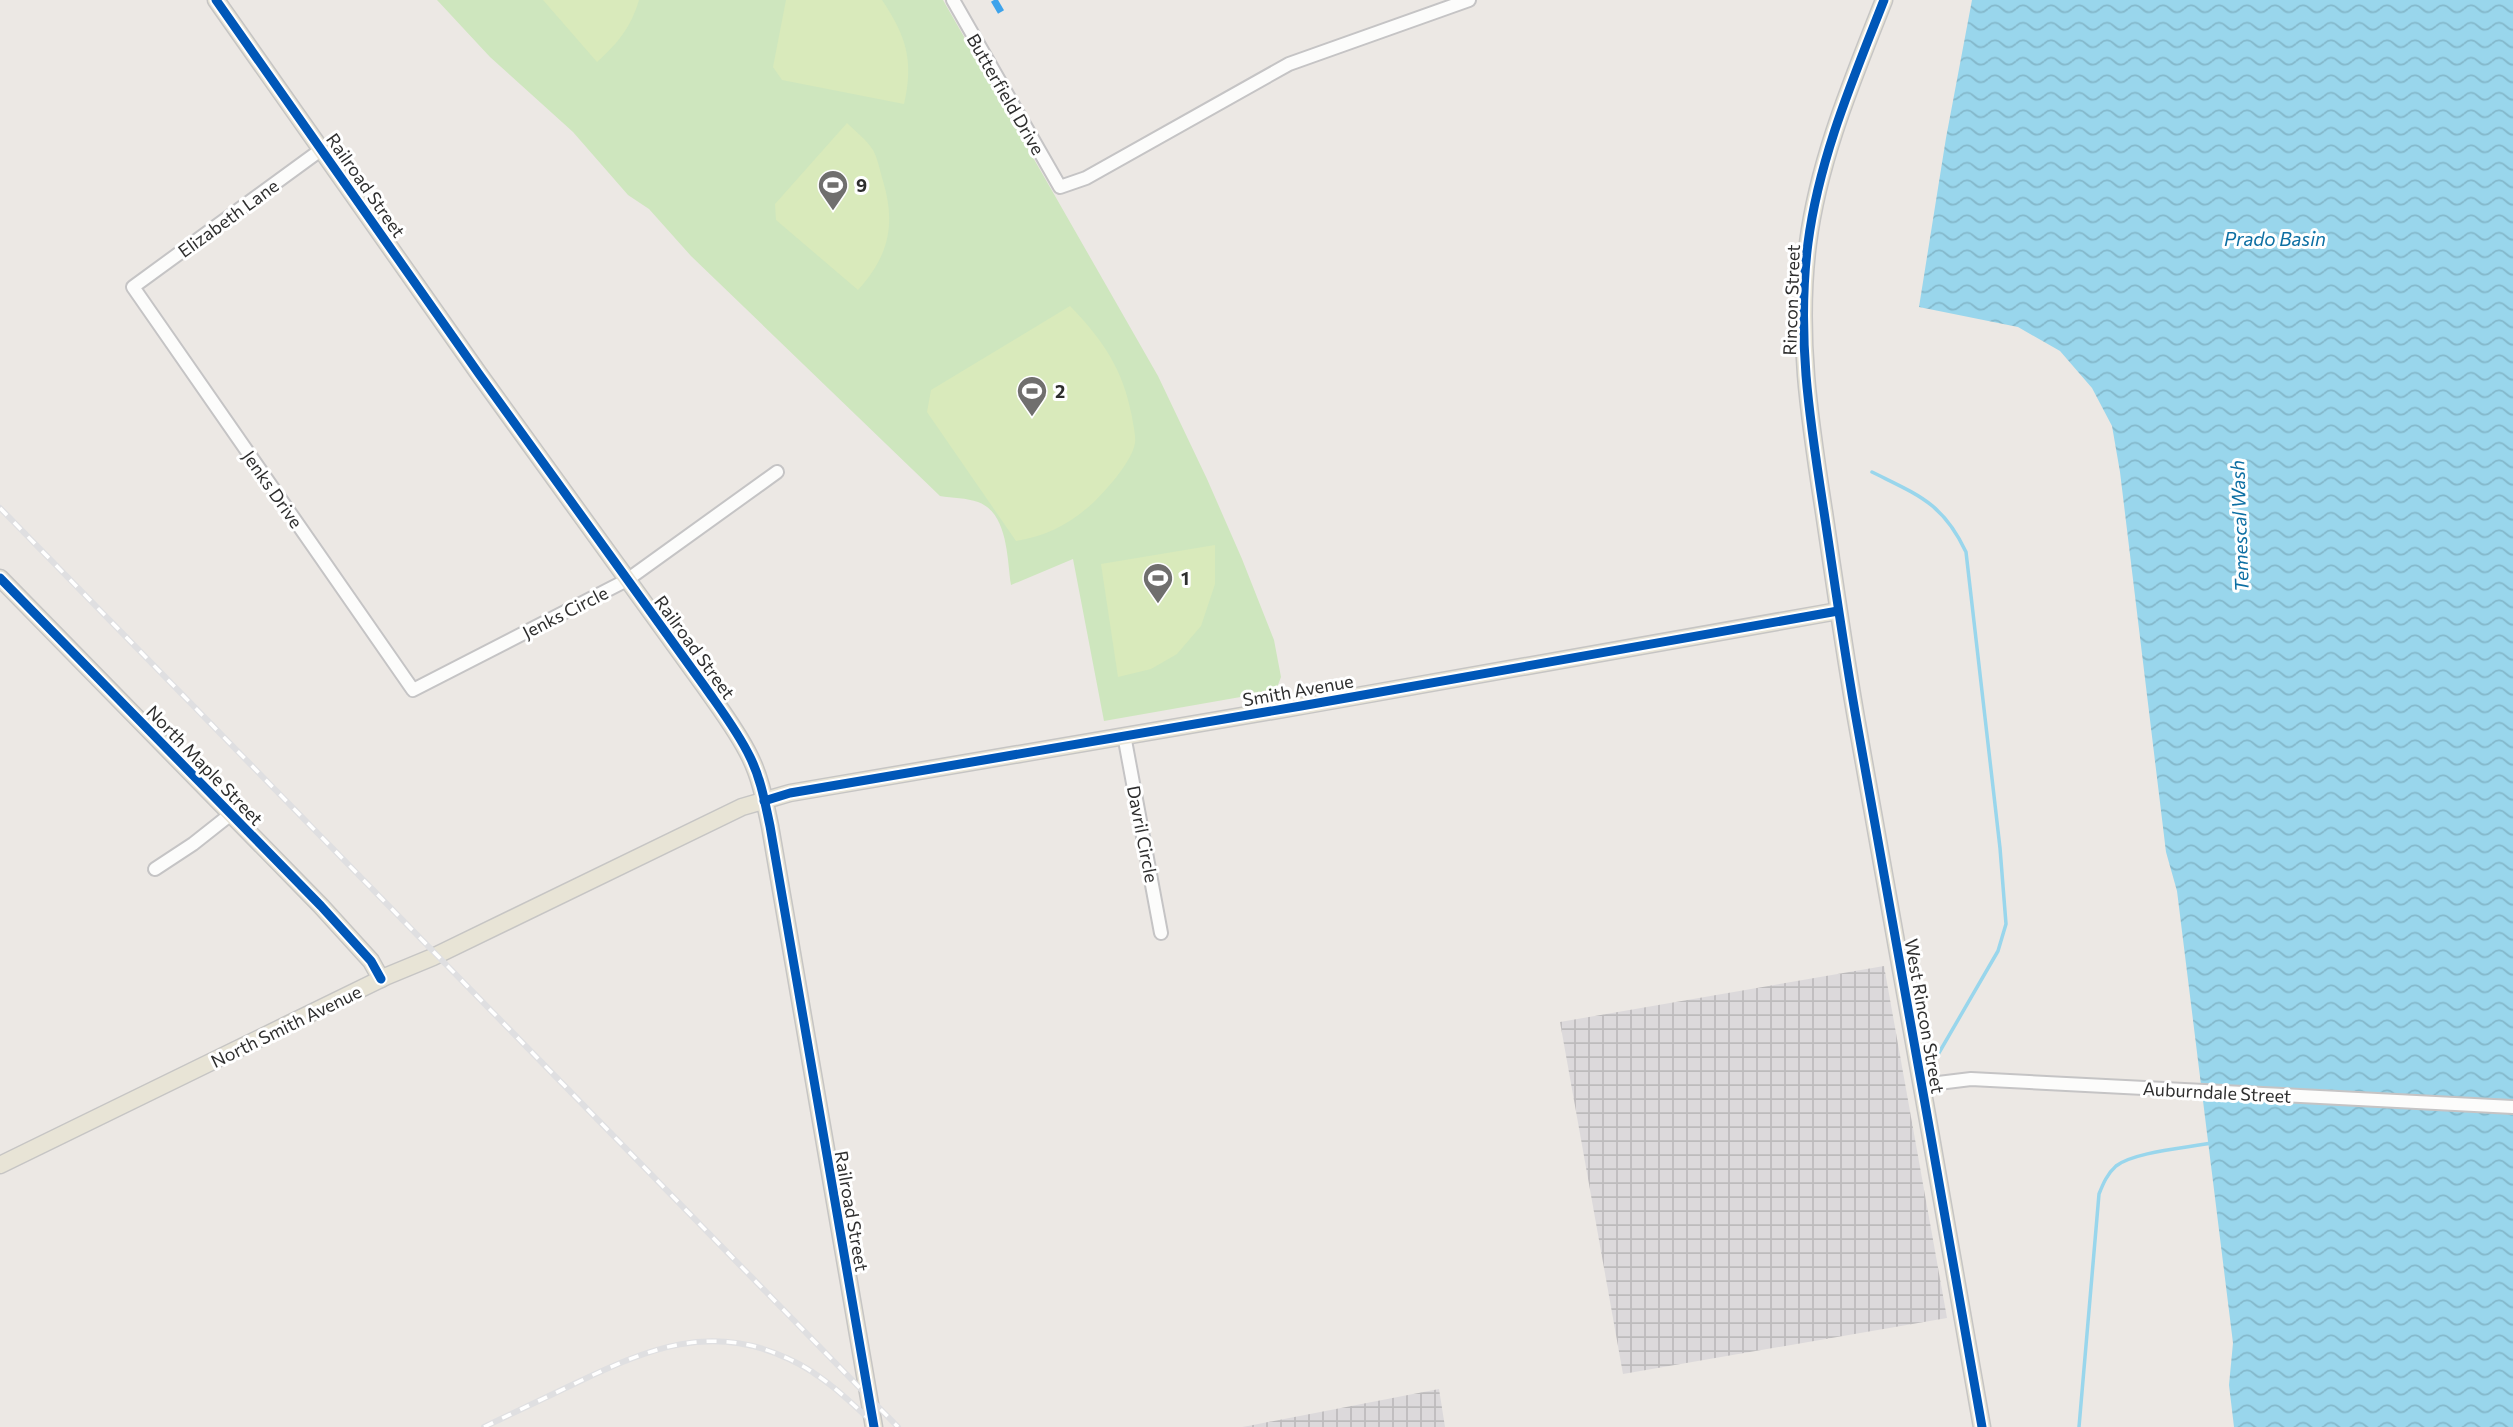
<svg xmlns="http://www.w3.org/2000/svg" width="2513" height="1427" viewBox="0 0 2513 1427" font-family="Commissioner,sans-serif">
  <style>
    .industrial { fill: url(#industrial-grid) }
    .park { fill: #cee6be }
    .pitch { fill: #d9eabb }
    .water { fill: url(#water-waves) }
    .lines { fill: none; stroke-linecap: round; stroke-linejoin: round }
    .stream { stroke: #99d6ec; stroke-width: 3.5 }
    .minor-casing { stroke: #c5c4c5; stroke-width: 16 }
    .major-casing { stroke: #c6c5c4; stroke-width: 19 }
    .minor { stroke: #fcfcfb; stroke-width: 12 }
    .major { stroke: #e8e4d6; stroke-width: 16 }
    .rail-casing { stroke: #dfdfe1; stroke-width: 6 }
    .rail { stroke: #fff; stroke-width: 3.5; stroke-dasharray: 10; stroke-linecap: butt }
    .quiet { stroke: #3ea3eb; stroke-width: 7; stroke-dasharray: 14 7; stroke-linecap: butt }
    .cycleway-casing { stroke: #fff; stroke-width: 13 }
    .cycleway { stroke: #0057b8; stroke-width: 9 }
    .labels { text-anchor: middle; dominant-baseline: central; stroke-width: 6; stroke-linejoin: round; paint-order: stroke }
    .street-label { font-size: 18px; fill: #2e2e2e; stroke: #fff }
    .poi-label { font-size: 18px; font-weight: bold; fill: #2e2e2e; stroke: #fff; text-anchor: start }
    .water-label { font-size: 19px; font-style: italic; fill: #0d6fa3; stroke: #fff }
  </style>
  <defs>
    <pattern id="industrial-grid" width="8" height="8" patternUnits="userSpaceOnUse" patternTransform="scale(1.75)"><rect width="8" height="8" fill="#dcd9db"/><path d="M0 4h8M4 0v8" fill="none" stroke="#bdbbbc"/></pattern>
    <pattern id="water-waves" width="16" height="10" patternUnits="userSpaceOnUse" patternTransform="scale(1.75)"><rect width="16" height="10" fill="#99d6ec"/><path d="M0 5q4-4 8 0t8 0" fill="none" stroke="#84b8cb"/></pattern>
  </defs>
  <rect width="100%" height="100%" fill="#ece8e4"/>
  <g class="industrial">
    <path d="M1884,966l63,352 -324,56 -63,-352z"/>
    <path d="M1439,1389l6,38h-203l6,-1z"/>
  </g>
  <path class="park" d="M437,0h506l215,376 49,103 35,80 32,81 7,37 -3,8 -9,7 -165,29 -31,-162 -62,26c-4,-27 -3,-72 -33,-83 -11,-4 -26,-4 -38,-6l-249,-240 -42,-47 -21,-14 -55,-63 -83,-75z"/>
  <g class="pitch">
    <path d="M543,0h96c-8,27 -21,43 -42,62z"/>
    <path d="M786,0h96c24,36 32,60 22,104l-122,-24 -9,-13z"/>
    <path d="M847,123c8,8 19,16 26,27 5,9 7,21 10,31 13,43 6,75 -25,109l-82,-70 -1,-16z"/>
    <path d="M1070,306c33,34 53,63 62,111 1,8 4,18 3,26 -3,18 -27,45 -39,57 -24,23 -49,36 -80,41l-89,-129 4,-22z"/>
    <path d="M1215,545v39l-14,42 -24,28 -26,15 -33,8 -17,-113z"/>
  </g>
  <path class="water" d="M1972,0h541v1427h-279l-5,-42 4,-42 -56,-452 -11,-39 -46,-380 -8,-46 -20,-38 -32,-37 -42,-24 -99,-20 27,-169z"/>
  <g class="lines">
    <g class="stream">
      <path d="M1872,472c46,23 71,31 94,80l34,296 6,76 -8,27 -69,119"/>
      <path d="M2079,1427l20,-233c4,-10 8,-20 17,-28 18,-14 70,-18 95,-23"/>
    </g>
    <g class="minor-casing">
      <g id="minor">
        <path d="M953,0l107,187 26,-9 203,-114 180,-64"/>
        <path d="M322,149l-189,138 280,403 214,-110 150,-108"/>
        <path d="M1124,735l37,198"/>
        <path d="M155,869l38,-25 38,-30"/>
        <path d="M1922,1085l49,-6 542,28"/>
      </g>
    </g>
    <g class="major-casing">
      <g id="major">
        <path d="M216,0l263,374 226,313c16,23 33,45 45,70 11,22 15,46 20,69l104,601"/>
        <path d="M1884,0c-31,79 -65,158 -76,243 -12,92 2,179 16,269 11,73 21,145 34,217 41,233 84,465 124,698"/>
        <path d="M0,578l321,328 50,55 10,18"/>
        <path d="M0,1165l387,-189 46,-19 309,-150 48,-14 511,-87 537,-95"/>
      </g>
    </g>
    <use href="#minor" class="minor"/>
    <use href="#major" class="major"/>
    <g class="rail-casing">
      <g id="rail">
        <path d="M0,508l898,919"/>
        <path d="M484,1427c31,-15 61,-29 92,-44 71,-34 135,-61 213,-24 33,15 61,42 88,68"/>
      </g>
    </g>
    <use href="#rail" class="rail"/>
    <path class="quiet" d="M994,0l7,12"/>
    <g class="cycleway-casing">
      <g id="cycleway">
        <path d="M216,0l263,374 226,313c16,23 33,45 45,70 11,22 15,46 20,69l104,601"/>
        <path d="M1884,0c-31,79 -65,158 -76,243 -12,92 2,179 16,269 11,73 21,145 34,217 41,233 84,465 124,698"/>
        <path d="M0,578l321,328 50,55 10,18"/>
        <path d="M764,801l26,-8 511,-87 537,-95"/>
      </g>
    </g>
    <use href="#cycleway" class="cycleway"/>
  </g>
  <defs>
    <g id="stadium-pin" transform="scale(1.575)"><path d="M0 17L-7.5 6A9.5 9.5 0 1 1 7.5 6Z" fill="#706f6e" stroke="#fff"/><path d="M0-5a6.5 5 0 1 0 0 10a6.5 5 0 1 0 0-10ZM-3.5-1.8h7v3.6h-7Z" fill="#fff"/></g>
  </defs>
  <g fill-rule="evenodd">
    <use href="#stadium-pin" x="833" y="185"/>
    <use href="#stadium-pin" x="1032" y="391"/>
    <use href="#stadium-pin" x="1158" y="578"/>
  </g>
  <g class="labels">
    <g class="street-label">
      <text transform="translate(1006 94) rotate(60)">Butterfield Drive</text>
      <text transform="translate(366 185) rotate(55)">Railroad Street</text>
      <text transform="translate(228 218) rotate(-36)">Elizabeth Lane</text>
      <text transform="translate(1791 300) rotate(-88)">Rincon Street</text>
      <text transform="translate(273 489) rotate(55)">Jenks Drive</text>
      <text transform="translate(565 612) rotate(-27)">Jenks Circle</text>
      <text transform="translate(695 647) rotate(54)">Railroad Street</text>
      <text transform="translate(1298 690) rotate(-10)">Smith Avenue</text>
      <text transform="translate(205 765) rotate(46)">North Maple Street</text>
      <text transform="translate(1143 834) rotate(79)">Davril Circle</text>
      <text transform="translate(1925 1016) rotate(80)">West Rincon Street</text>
      <text transform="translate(286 1026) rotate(-26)">North Smith Avenue</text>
      <text transform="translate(2217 1092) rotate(3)">Auburndale Street</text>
      <text transform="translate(852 1211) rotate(80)">Railroad Street</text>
    </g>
    <g class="poi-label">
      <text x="856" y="185">9</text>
      <text x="1055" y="391">2</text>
      <text x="1181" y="578">1</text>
    </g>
    <g class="water-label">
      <text x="2275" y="238">Prado Basin</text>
      <text transform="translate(2239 526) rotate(-92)">Temescal Wash</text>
    </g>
  </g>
</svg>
